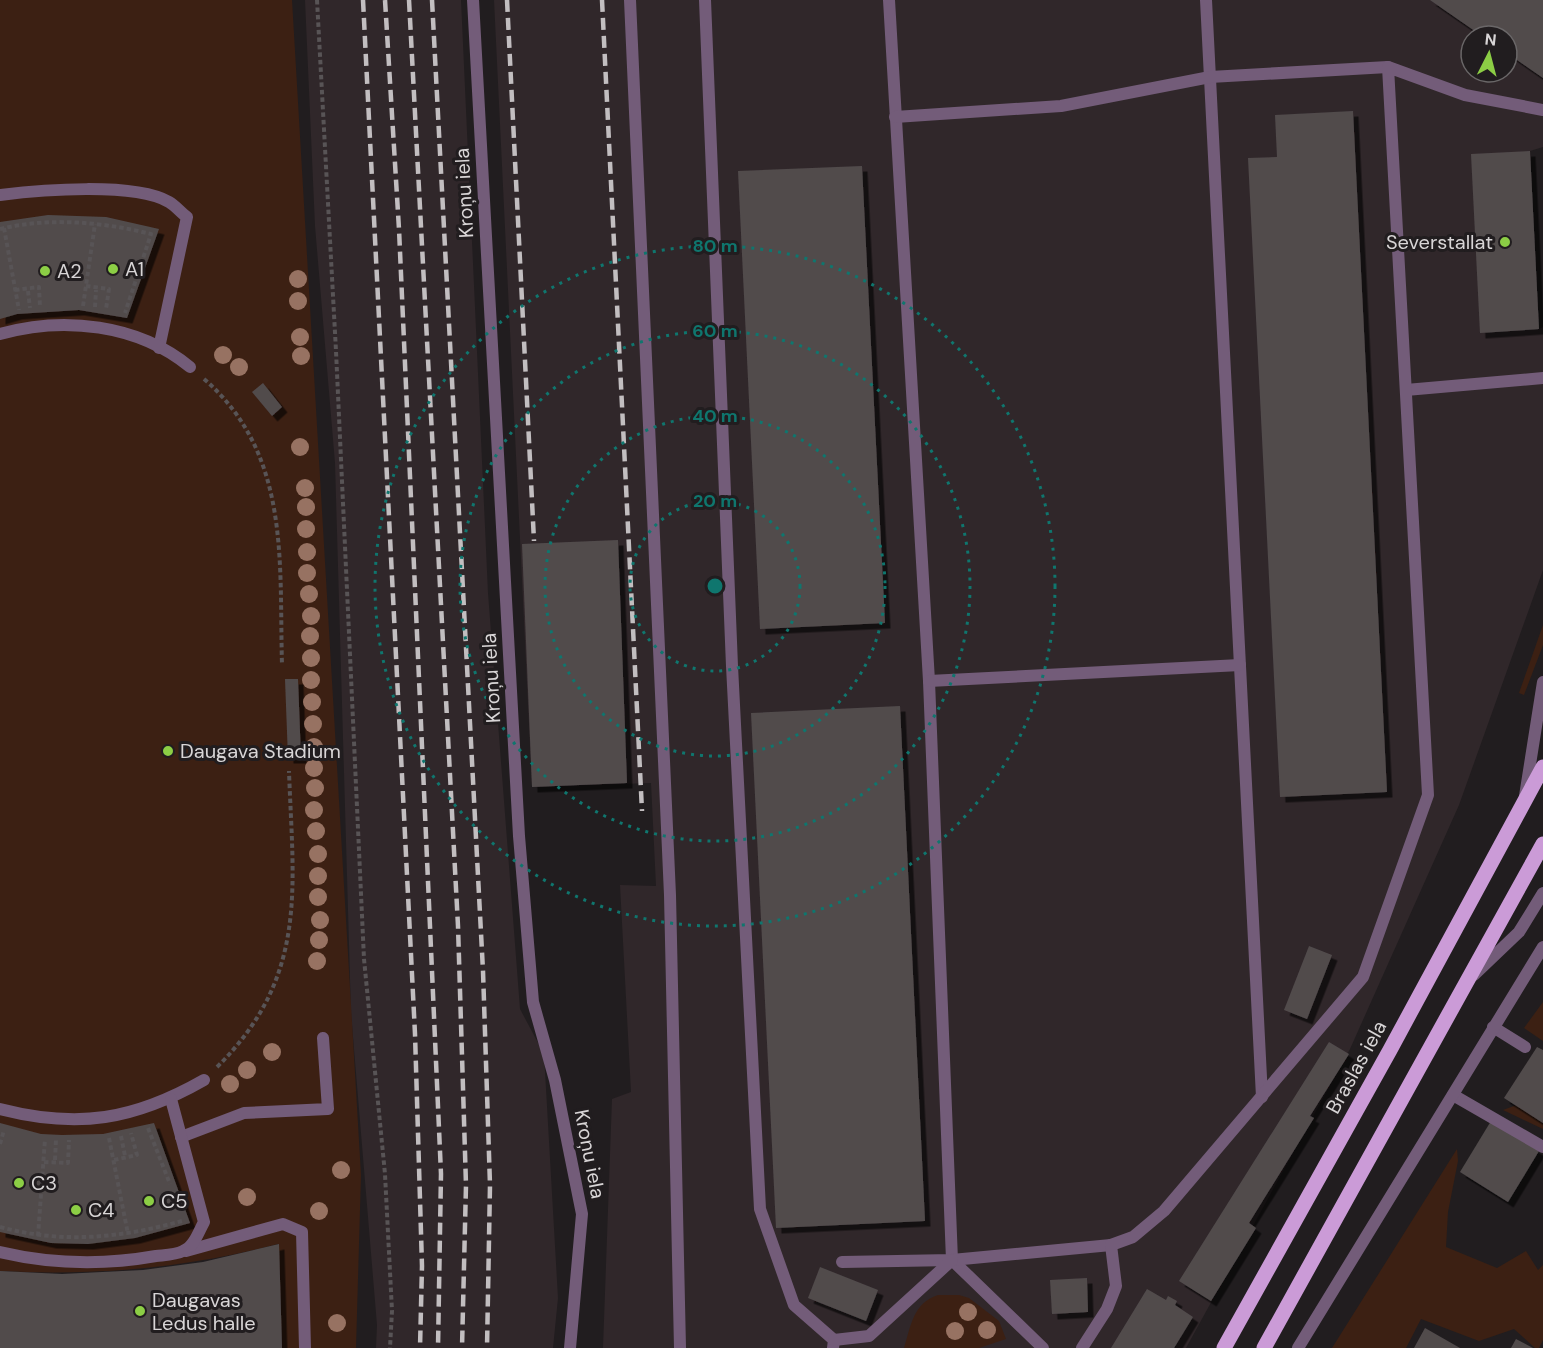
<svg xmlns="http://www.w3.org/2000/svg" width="1543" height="1348" viewBox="0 0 1543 1348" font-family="'DM Sans',sans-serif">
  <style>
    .built { fill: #30272a; fill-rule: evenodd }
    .green { fill: #3c2013 }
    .building { fill: #514b4c; filter: url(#shadow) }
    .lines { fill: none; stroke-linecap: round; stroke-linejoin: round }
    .path { stroke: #585456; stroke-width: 4; stroke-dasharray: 4.5 3; stroke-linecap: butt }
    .lane { stroke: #735c79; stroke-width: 12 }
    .street { stroke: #735c79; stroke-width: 12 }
    .primary { stroke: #cb9bd7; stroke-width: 15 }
    .rail { stroke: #c2bec0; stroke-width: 4.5; stroke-dasharray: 12 6; stroke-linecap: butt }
    .tree { fill: #977262 }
    .ring { fill: none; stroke: #0f766e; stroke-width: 3; stroke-dasharray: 3 6 }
    .poi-dot { fill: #8cce45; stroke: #211d1f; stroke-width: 2 }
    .labels { text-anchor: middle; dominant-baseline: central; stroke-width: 6; stroke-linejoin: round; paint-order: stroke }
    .street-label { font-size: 20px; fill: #d8d5d6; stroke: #211d1f }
    .poi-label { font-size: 20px; fill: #d8d5d6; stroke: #211d1f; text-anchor: start }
    .centre { fill: #0f766e; stroke: #211d1f; stroke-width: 3 }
    .ring-label { font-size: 18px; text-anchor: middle; font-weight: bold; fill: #0f766e; stroke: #211d1f; stroke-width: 6; stroke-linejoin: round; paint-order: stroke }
  </style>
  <defs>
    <filter id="shadow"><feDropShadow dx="5.5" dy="5.5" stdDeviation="0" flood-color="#0009"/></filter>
  </defs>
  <rect width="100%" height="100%" fill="#211d1f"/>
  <g class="built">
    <path d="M305,0h156l27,593 32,416 24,45 14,244 -5,50h-177l1,-23 -26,-312 -16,-550 -20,-237z"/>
    <path d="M494,0h1049v147l-13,4 9,178 4,-2v243l-84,235 -109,244 -164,299h-583l9,-249 19,-7 -11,-207 36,1 -5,-103 -119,4zM1471,36h36v36h-36z"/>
  </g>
  <g class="green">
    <path d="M0,0h292l69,1175 -5,173h-74l-4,-104c-92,24 -182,32 -278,27z"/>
    <path d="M1543,625v20l-19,50 -5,-2z"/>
    <path d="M1543,1002v39l-19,-13z"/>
    <path d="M1543,1095v34l-40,-19z"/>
    <path d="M1457,1149l1,12 -10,51 -2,35 51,21 29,-17 12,19 5,-5v75l-4,8h-4l-21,-19 -35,12 -58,-22 -15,29h-74z"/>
    <path d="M938,1295h21l10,3 30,23 7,18 -27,9h-75c7,-22 9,-45 34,-53z"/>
  </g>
  <g class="building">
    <path d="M1430,0h113v78l-36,-25v-17h-25z"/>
    <path d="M1353,111l34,681 -107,5 -32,-639 29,-1 -2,-42z"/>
    <path d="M1530,151l9,178 -59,4 -9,-179z"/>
    <path d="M862,166l23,457 -125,6 -22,-458z"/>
    <path d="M48,215l58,2 53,12 -32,89 -48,-8 -62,4 -17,5v-97z"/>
    <path d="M263,383l19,24 -10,9 -20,-24z"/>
    <path d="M618,540l9,243 -95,4 -10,-243z"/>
    <path d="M285,679h13l3,79h-13z"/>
    <path d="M900,706l25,515 -149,7 -25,-515z"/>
    <path d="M1309,946l23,9 -25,64 -23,-9z"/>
    <path d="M1329,1042l20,12 -39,62 4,2 -65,105 7,5 -45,73 -32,-20z"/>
    <path d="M1537,1047l6,3v73l-39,-25z"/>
    <path d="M1491,1121l48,30 -31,51 -48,-30z"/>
    <path d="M0,1123l41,11 21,1 41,-1 51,-11 36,100 -55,15 -47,6 -37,-1 -51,-11z"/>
    <path d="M279,1244l3,104h-282v-77l62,3 81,-4 60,-8z"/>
    <path d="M820,1267l58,23 -12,31 -58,-23z"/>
    <path d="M1087,1278l1,34 -36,2 -2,-34z"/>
    <path d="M1147,1289l19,11 2,-4 9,5 -2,4 18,12 -19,31h-63z"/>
    <path d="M1425,1328l35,20h-46z"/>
    <path d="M1516,1339l17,9h-22z"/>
  </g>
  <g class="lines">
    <g class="path">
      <path d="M317,0l19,351 28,608 21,215 7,137 -2,37"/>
      <path d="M4,228l15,82"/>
      <path d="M0,229c49,-12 103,-7 151,5l-26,79"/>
      <path d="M86,286l23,3 -3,20"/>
      <path d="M15,290l24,-3 1,20"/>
      <path d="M28,291l2,17"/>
      <path d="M83,306l12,-82"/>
      <path d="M95,307l1,-17"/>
      <path d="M204,379c87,75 75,183 78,286"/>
      <path d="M217,1067c92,-91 76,-179 72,-296"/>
      <path d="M148,1128l22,56"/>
      <path d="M121,1136l4,20"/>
      <path d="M109,1138l19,96"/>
      <path d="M0,1144l4,-14"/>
      <path d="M55,1160l1,-20"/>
      <path d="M114,1160l23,-5 -6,-22"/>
      <path d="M44,1162l24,1 1,-23"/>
      <path d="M0,1227c63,17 120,11 182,-6"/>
      <path d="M38,1236l7,-97"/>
    </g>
    <g class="lane">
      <path d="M630,0l40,895 10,453"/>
      <path d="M705,0l27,666 28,543 34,96 40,35 -1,8"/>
      <path d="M889,0l40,681 23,579 91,88"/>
      <path d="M1206,0l56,1097"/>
      <path d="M895,117l166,-11 149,-29 178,-10"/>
      <path d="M0,195c40,-5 134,-13 169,7 7,4 12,11 18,15l-28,131"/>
      <path d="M0,334c63,-18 138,-10 190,33"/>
      <path d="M1406,390l137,-12"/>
      <path d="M929,681l311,-16"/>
      <path d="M1493,1027l32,20"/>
      <path d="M1453,1095l90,52"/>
      <path d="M0,1109c78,20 134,11 204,-29"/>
      <path d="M181,1137l63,-24 84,-4 -5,-71"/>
      <path d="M186,1251l97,-27 19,8 3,116"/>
      <path d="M0,1252c51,12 105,13 156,4 8,-1 19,-1 27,-5 11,-4 16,-20 21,-29l-33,-123"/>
      <path d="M842,1262l110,-2 159,-15"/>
      <path d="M834,1340l35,-4 83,-76"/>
      <path d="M1082,1348l25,-39 9,-23 -5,-41 22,-8 31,-26 199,-234 65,-182 -40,-728 77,28 78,15"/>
    </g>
    <g class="street">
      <path d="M473,0l46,836 14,166 22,78 27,134 -12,134"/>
      <path d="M1525,796l18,-114"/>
      <path d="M1474,975l45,-43 24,-39"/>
      <path d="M1298,1348l245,-401"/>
    </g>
    <g class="primary">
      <path d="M1224,1348l166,-298 153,-283"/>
      <path d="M1264,1348l279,-504"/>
    </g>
    <g class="rail">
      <path d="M363,0l52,1034 7,232 -2,82"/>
      <path d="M385,0l14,229 42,945 -3,174"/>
      <path d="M409,0l49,926 8,259 -4,163"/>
      <path d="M432,0l51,971 7,214 -3,163"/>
      <path d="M507,0l27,541"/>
      <path d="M602,0l40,811"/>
    </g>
  </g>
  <g class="tree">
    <circle cx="298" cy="279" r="9"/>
    <circle cx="298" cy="301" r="9"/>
    <circle cx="300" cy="337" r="9"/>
    <circle cx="223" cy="355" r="9"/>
    <circle cx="301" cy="356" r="9"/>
    <circle cx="239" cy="367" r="9"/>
    <circle cx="300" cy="447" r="9"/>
    <circle cx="305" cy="488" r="9"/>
    <circle cx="306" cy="507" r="9"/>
    <circle cx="306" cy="529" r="9"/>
    <circle cx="307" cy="552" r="9"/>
    <circle cx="307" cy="573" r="9"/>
    <circle cx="309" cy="594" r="9"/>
    <circle cx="311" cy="616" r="9"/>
    <circle cx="310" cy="636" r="9"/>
    <circle cx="311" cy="658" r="9"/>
    <circle cx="311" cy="680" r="9"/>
    <circle cx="312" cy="702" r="9"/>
    <circle cx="313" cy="724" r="9"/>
    <circle cx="314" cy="747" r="9"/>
    <circle cx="314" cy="768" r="9"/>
    <circle cx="315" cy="788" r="9"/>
    <circle cx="314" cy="810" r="9"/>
    <circle cx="316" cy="831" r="9"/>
    <circle cx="318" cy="854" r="9"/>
    <circle cx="318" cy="876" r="9"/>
    <circle cx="318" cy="897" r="9"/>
    <circle cx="320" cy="920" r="9"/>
    <circle cx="319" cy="940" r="9"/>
    <circle cx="317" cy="961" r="9"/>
    <circle cx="272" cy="1052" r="9"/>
    <circle cx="247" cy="1070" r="9"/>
    <circle cx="230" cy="1084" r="9"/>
    <circle cx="341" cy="1170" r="9"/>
    <circle cx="247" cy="1197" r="9"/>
    <circle cx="319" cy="1211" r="9"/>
    <circle cx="968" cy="1312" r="9"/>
    <circle cx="337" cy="1323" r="9"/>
    <circle cx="987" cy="1330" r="9"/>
    <circle cx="955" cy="1331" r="9"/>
  </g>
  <g class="ring">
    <circle cx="715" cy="586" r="85"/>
    <circle cx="715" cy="586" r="170"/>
    <circle cx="715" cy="586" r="255"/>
    <circle cx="715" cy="586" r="340"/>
  </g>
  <g class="poi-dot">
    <circle cx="1505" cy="242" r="6"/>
    <circle cx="113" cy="269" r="6"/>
    <circle cx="45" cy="271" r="6"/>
    <circle cx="168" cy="751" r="6"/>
    <circle cx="19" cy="1183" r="6"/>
    <circle cx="149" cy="1201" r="6"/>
    <circle cx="76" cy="1210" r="6"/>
    <circle cx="140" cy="1311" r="6"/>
  </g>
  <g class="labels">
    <g class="street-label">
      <text transform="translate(464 193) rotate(-93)">Kroņu iela</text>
      <text transform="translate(491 678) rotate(-93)">Kroņu iela</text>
      <text transform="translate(1356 1067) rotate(-61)">Braslas iela</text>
      <text transform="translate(590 1154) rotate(79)">Kroņu iela</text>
    </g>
    <g class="poi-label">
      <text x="1493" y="242" text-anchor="end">Severstallat</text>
      <text x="125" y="269">A1</text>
      <text x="57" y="271">A2</text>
      <text x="180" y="751">Daugava Stadium</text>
      <text x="31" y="1183">C3</text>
      <text x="161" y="1201">C5</text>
      <text x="88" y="1210">C4</text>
      <text x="152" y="1300">Daugavas<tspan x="152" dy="23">Ledus halle</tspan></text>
    </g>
  </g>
  <circle cx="715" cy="586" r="9" class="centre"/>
  <g class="ring-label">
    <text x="715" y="252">80 m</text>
    <text x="715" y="337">60 m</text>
    <text x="715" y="422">40 m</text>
    <text x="715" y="507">20 m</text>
  </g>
  <g transform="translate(1489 54) rotate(6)"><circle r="28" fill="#211d1f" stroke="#6a6768" stroke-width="1.5"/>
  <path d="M0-4.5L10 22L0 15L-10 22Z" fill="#8cce45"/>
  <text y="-9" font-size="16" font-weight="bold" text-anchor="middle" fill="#d8d5d6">N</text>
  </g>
</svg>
